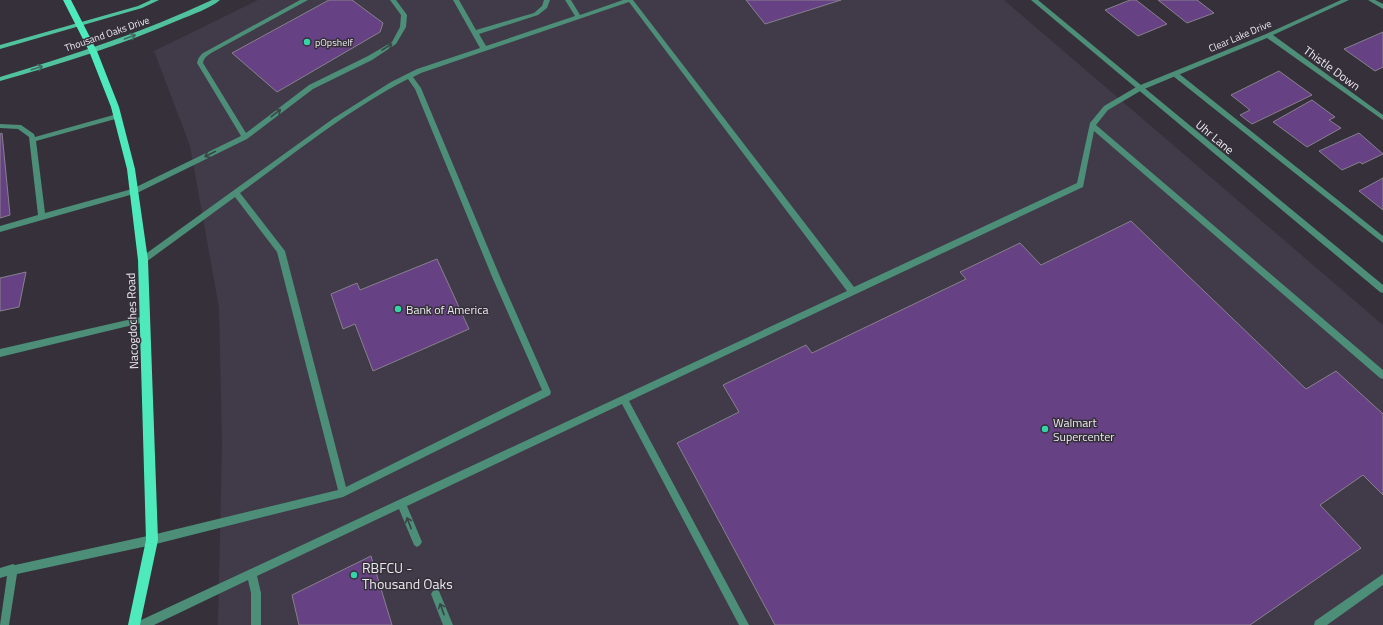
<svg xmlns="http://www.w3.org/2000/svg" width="1383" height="625" viewBox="0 0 1383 625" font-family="'Titillium Web',sans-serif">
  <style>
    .built { fill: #413a48 }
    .building { fill: #664183; stroke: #87818d }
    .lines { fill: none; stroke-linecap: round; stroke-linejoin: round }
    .service { fill: #4c8e77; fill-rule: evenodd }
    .minor { fill: #4c8e77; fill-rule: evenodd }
    .tertiary { fill: #4c8e77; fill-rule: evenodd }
    .secondary { fill: #50c29e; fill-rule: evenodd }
    .primary { fill: #4eeabc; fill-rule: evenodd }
    .oneway { stroke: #406a62 }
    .oneway2 { stroke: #3a4346 }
    .poi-dot { fill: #34d4a8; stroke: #35303a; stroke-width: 1.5 }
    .labels { text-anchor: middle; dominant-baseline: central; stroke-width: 3; stroke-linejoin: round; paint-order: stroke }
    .far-street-label { font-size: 10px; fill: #ece9ef; stroke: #35303a }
    .far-poi-label { font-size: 10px; fill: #ece9ef; stroke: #35303a; text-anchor: start }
    .street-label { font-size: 12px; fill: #ece9ef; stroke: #35303a }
    .poi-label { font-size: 12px; fill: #ece9ef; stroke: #35303a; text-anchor: start }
    .near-poi-label { font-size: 14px; fill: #ece9ef; stroke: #35303a; text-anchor: start }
  </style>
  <rect width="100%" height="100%" fill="#35303a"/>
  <path class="built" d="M258,0h746l379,325v300h-1165l4,-180 -3,-137 -29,-162 -36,-95z"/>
  <g class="building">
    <path d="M329,0h23l31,23 -3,9 -103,60 -45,-39z"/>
    <path d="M746,0h95l-76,24z"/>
    <path d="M1130,0h6l31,24 -29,12 -33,-26z"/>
    <path d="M1158,0h39l17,13 -27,10z"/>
    <path d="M1383,32v35l-8,4 -31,-22z"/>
    <path d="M1279,71l33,24 -60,29 -12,-9 10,-5 -19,-15z"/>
    <path d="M1312,100l23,17 -6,3 12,8 -34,19 -34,-25z"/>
    <path d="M2,133l8,82 -10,3v-84z"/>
    <path d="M1359,133l24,21 -21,10 -2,-2 -18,8 -23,-19z"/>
    <path d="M1383,178v32l-24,-19z"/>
    <path d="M1131,221l175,168 30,-18 47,43v81l-20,-20 -43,30 41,43 -111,77h-475l-98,-182 62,-31 -16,-27 83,-40 6,8 154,-74 -6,-7 60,-29 21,22z"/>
    <path d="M437,259l32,70 -96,42 -18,-47 -12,5 -12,-35 26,-11 3,7z"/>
    <path d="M26,272l-7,35 -19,4v-33z"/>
    <path d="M371,556l21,69h-93l-7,-30z"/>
  </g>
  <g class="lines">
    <g class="service">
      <path d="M300,0h8l-95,52c-5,3 -9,5 -10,11l43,70 63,-48 59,-29 24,-14 8,-15 1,-12 -11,-15h6l11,15 -1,12 -10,17 -24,16 -59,29 -66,50 -110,54 -137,39v-6l38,-11 -9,-78 -11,-8 -18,-1v-4l21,1 13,9 1,3 82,-23h2v4l-83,23 9,72 87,-24 109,-53 -44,-73c1,-5 4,-9 8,-11z"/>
      <path d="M453,0h6l17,30 58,-17 8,-7 2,-6h6l-3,8 -9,7 -59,19 7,12 89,-30 -10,-16h6l9,15 43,-15h10l221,287 223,-104 13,-60 14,-17 34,-20h4v4l-34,20 -12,15 287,245v9l-3,-1 -286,-247 -11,56 -454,214 120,224h-10l-117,-221 -215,102 15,36 -2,3 -3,2 -3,-2 -15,-36 -142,67 4,17v32h-10v-32l-3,-13 -94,45h-16l1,-4 708,-330 -218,-289 -208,71 -8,4 8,11 80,191 50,113 -1,3 -207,102 -191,48 -135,29 -8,51h-9l7,-49 -7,2v-10l13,-4 2,1 137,-30 186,-45 -61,-238 -42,-55 -89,65h-6l-1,-2 1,-2 194,-140 57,-36 26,-13 63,-21zM408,79l7,10 78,190 49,111 -196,97 -61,-236 -45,-58c54,-39 109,-84 168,-114z"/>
      <path d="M1173,72h4l206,164v7l-210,-167z"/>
      <path d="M145,316l3,1 1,2 -1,2 -3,1 -145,35v-8z"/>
      <path d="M1383,574v11l-56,40h-13l1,-4z"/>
      <path d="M436,589l3,2 14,34h-10l-12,-31 2,-3z"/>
    </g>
    <g class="minor">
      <path d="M1341,0h8l-76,35 110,80v5l-116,-82 -125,52h-4l-1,-2 1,-2 128,-52z"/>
      <path d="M1368,0h7l8,4v5z"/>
    </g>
    <path class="tertiary" d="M1031,0h7l345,285v8l-3,-1z"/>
    <g class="secondary">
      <path d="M151,0h8l-17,8 -142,41v-4l138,-39z"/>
      <path d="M212,0h8c-9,8 -29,15 -41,20 -58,25 -118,44 -179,61v-4c72,-22 144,-45 212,-77z"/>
    </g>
    <path class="primary" d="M63,0h8l26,51 22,56 16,62 13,91 10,280 -18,85h-12l18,-85 -8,-280 -11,-91 -16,-62 -22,-56z"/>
  </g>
  <defs><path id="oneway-shaft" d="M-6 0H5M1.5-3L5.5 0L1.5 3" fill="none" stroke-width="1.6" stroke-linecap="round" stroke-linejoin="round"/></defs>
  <g class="oneway">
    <use href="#oneway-shaft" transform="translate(130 37) rotate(-20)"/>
    <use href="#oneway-shaft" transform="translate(37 68) rotate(-17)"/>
  </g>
  <g class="oneway2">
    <use href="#oneway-shaft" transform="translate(387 47) rotate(-32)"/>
    <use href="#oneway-shaft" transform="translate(276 113) rotate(-38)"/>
    <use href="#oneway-shaft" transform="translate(210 154) rotate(154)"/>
    <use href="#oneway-shaft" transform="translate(409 523) rotate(-111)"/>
    <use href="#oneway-shaft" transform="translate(442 609) rotate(-110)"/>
  </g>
  <g class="poi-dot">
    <circle cx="307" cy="42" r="4"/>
    <circle cx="398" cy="309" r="4"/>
    <circle cx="1045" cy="429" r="4"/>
    <circle cx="354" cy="575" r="4"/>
  </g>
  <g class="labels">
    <g class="far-street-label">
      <text transform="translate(107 34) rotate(-19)">Thousand Oaks Drive</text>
      <text transform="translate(1240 36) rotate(-23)">Clear Lake Drive</text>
    </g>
    <g class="far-poi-label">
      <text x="315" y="42">pOpshelf</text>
    </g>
    <g class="street-label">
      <text transform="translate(1332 68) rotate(36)">Thistle Down</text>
      <text transform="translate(1215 137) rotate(40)">Uhr Lane</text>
      <text transform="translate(132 321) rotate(-92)">Nacogdoches Road</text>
    </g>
    <g class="poi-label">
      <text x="406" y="309">Bank of America</text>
      <text x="1053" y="422">Walmart<tspan x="1053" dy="14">Supercenter</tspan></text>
    </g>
    <g class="near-poi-label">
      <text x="362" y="567">RBFCU -<tspan x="362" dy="16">Thousand Oaks</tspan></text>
    </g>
  </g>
</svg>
